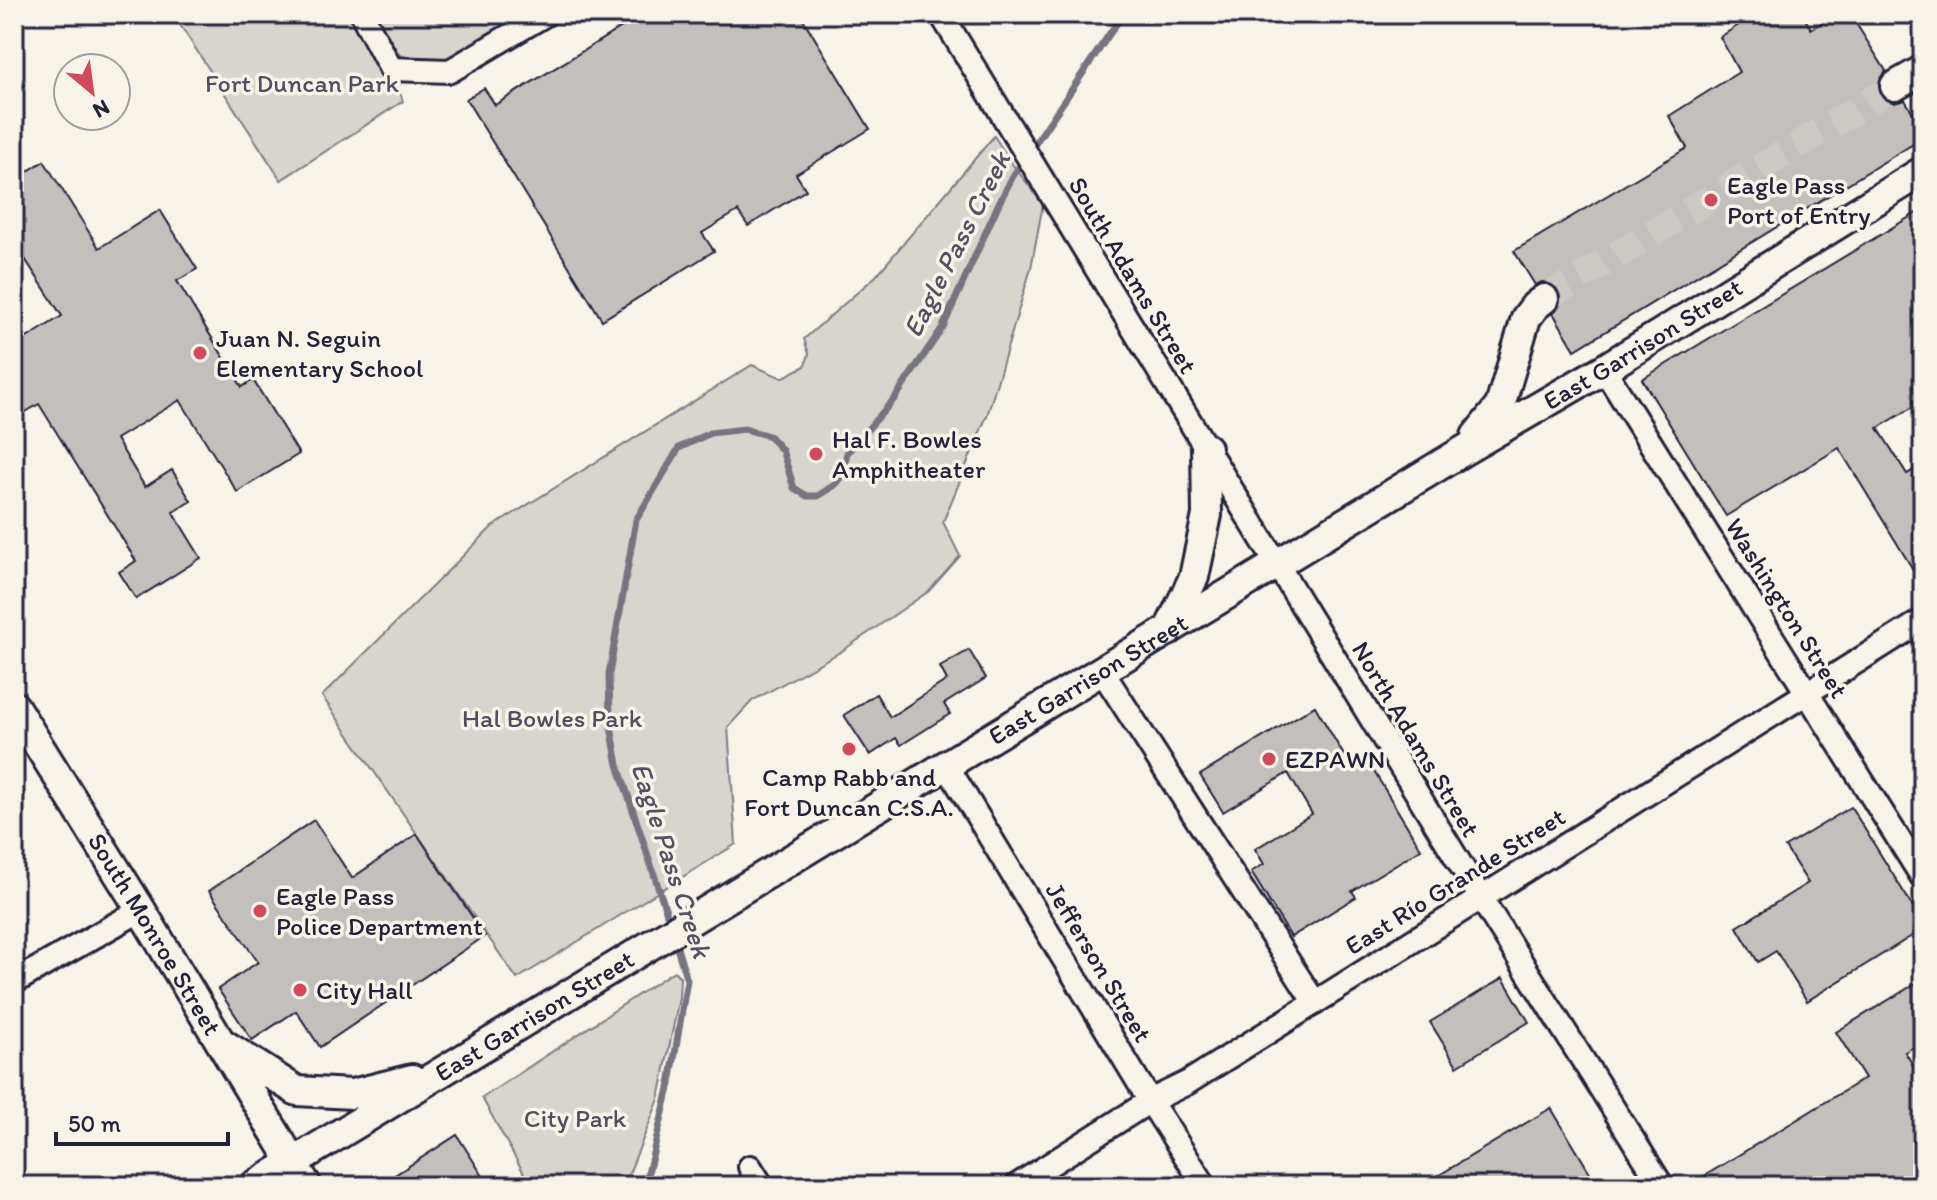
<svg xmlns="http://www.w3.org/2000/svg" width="1937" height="1200" viewBox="0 0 1937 1200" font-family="Itim,sans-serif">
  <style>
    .green { fill: #d8d5cf; stroke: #7d7c85; stroke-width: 2 }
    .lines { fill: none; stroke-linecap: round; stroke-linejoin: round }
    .stream { stroke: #76747f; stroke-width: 7 }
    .building { fill: #c2bfbd; stroke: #22223b; stroke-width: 2 }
    .major-tunnel { stroke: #ccc9c5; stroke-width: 28; stroke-dasharray: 28 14; stroke-linecap: butt }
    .minor-casing { stroke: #22223b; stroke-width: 28 }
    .major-casing { stroke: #22223b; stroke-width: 34 }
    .minor { stroke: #f7f3e8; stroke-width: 22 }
    .major { stroke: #f7f3e8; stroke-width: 28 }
    .poi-dot { fill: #d1495b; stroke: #f7f3e8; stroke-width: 3 }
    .labels { text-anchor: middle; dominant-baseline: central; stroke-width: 7; stroke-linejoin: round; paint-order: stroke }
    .park-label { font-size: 26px; fill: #504f60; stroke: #f7f3e8 }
    .poi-label { font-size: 26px; fill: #22223b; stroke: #f7f3e8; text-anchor: start }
    .street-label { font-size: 26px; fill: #22223b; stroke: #f7f3e8 }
    .water-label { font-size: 28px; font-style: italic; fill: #535263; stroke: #f7f3e8 }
  </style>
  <rect width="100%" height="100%" fill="#f7f3e8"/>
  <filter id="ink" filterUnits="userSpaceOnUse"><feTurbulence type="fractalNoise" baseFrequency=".0125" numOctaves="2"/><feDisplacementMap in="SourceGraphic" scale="16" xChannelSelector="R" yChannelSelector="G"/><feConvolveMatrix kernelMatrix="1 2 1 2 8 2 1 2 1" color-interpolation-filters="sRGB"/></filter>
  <g filter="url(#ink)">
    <g class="green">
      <path d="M173,14h190l28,55 12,32 -122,79z"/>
      <path d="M378,14h152l-78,46 -51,-3 -25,-42z"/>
      <path d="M994,136l19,29 30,39 -12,64 -43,145 -45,109 17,34 -31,35 -87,60 -90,50 -24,26 8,117 -219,135 -195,-283 170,-169 260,-162 30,13 23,-12 4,-12 -5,-15 72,-63z"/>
      <path d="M674,971l6,6 -1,21 -20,101 -35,87h-93l-49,-88z"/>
    </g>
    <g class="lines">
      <g class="stream">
        <path d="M671,926l-53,-161 -8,-44 -1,-47 27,-154 43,-72 31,-15 35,-4 24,7 13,14 12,38 13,8h11l18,-12 7,-11 4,-20 48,-55 48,-71 56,-124 14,-27 110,-162"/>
        <path d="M642,1186l7,-17 21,-85 17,-104 -13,-42"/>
      </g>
    </g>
    <g class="building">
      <path d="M643,14h157l70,115 -74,45 10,16 -58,36 -10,-15 -36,22 12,18 -112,69 -136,-221 18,-11 11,17z"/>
      <path d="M1756,14h46l9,15 25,-15h14l36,57 -5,6 -3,8 3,10 5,5 8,3 11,-3 18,29v9l-348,212 -22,-37 7,-8 1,-9 -3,-7 -8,-6 -8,-1 -7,3 -21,-34 173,-103 -18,-32 70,-44 -19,-35z"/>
      <path d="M44,161l55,87 61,-38 37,59 -20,12 65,106 11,-7 46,74 -62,38 -57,-92 -64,39 29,48 27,-17 19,31 -18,11 28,46 -65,41 -17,-27 17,-11 -97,-157 -25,15v-73l48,-30 -48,-74v-62z"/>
      <path d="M1923,209v192l-45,27 29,46 16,-10v122l-84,-138 -113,68 -84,-137z"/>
      <path d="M969,650l17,28 -42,26 6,10 -49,31 -5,-7 -26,17 -26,-40 32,-21 14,23 57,-37 -7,-13z"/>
      <path d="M1315,706l34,58 15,-9 57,94 -69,42 4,6 -65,40 -40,-65 13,-8 -9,-15 57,-35 -24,-41 -65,39 -23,-37z"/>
      <path d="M1851,807l72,116v6l-116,72 -31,-50 -18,11 -21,-35 71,-44 -23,-36z"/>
      <path d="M314,820l38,58 65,-44 68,102 -165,111 -24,-36 -44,29 -34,-51 40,-27 -49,-71z"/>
      <path d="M1503,978l26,44 -72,44 -27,-44z"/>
      <path d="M1923,979v63l-18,10 18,29v105h-235l177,-108 -29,-46z"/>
      <path d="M1551,1108l47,78h-177z"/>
      <path d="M457,1135l27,43 -12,8h-94z"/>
    </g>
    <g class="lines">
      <path class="major-tunnel" d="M1544,299l351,-213"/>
      <g class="minor-casing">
        <g id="minor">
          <path d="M363,14l2,6 26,49 59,2 96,-57"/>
          <path d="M941,14l540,884 181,288"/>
          <path d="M1604,369l319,509"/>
          <path d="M1102,671l213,332"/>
          <path d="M947,766l203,335 55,85"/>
          <path d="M14,982l127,-72"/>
          <path d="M750,1167l12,19"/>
          <path d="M1016,1186l134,-85 37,-18 736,-463"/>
        </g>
      </g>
      <g class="major-casing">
        <g id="major">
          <path d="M1895,86l28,-16"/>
          <path d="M1476,436l24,-30 26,-88 9,-12 9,-7"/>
          <path d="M1168,631l26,-54 13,-62 -1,-67"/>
          <path id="s1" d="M14,706l127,204 166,276"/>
          <path d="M225,1045l72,46 55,3 60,-15"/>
          <path id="s2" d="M254,1186l1209,-735 141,-82 319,-198"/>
        </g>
      </g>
      <use href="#minor" class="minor"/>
      <use href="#major" class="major"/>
    </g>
  </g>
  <g class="poi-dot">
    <circle cx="1711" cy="200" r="8"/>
    <circle cx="200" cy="353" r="8"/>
    <circle cx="816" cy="454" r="8"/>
    <circle cx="849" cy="749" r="8"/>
    <circle cx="1269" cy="759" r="8"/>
    <circle cx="260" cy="911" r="8"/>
    <circle cx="300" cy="990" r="8"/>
  </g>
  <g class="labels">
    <g class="park-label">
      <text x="302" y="83">Fort Duncan Park</text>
      <text x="552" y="718">Hal Bowles Park</text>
      <text x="575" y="1118">City Park</text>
    </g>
    <g class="poi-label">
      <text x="1727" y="185">Eagle Pass<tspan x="1727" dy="30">Port of Entry</tspan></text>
      <text x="216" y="338">Juan N. Seguin<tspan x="216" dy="30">Elementary School</tspan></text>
      <text x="832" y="439">Hal F. Bowles<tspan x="832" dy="30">Amphitheater</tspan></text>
      <text x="1285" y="759">EZPAWN</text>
      <text x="849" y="777" text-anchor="middle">Camp Rabb and<tspan x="849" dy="30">Fort Duncan C.S.A.</tspan></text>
      <text x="276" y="896">Eagle Pass<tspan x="276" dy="30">Police Department</tspan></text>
      <text x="316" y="990">City Hall</text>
    </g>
    <g class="street-label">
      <text transform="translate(1133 275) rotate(59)">South Adams Street</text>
      <text stroke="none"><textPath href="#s2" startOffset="1624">East Garrison Street</textPath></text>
      <text transform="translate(1787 608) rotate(58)">Washington Street</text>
      <text stroke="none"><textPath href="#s2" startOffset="976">East Garrison Street</textPath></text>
      <text transform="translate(1416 739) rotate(59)">North Adams Street</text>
      <text transform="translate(1455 881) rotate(-32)">East Río Grande Street</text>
      <text stroke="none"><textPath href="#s1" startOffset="268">South Monroe Street</textPath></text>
      <text transform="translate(1099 962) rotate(59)">Jefferson Street</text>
      <text stroke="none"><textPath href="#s2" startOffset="328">East Garrison Street</textPath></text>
    </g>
    <g class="water-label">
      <text transform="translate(956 244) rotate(-63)">Eagle Pass Creek</text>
      <text transform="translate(672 860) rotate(72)">Eagle Pass Creek</text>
    </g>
  </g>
  <rect width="1937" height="1200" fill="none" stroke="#f7f3e8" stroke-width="48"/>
  <rect x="24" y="24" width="1889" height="1152" fill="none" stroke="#22223b" stroke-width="3" filter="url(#ink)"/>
  <g transform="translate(92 92) rotate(151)"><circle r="38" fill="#f7f3e8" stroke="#a29fa3" stroke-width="2"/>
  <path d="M0-6L14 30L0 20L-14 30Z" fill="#d1495b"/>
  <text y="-12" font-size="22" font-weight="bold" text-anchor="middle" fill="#22223b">N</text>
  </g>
  <path d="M56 1132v12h172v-12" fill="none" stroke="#22223b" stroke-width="4"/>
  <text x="68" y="1132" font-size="24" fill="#22223b" stroke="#f7f3e8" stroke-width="6" paint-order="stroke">50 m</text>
</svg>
